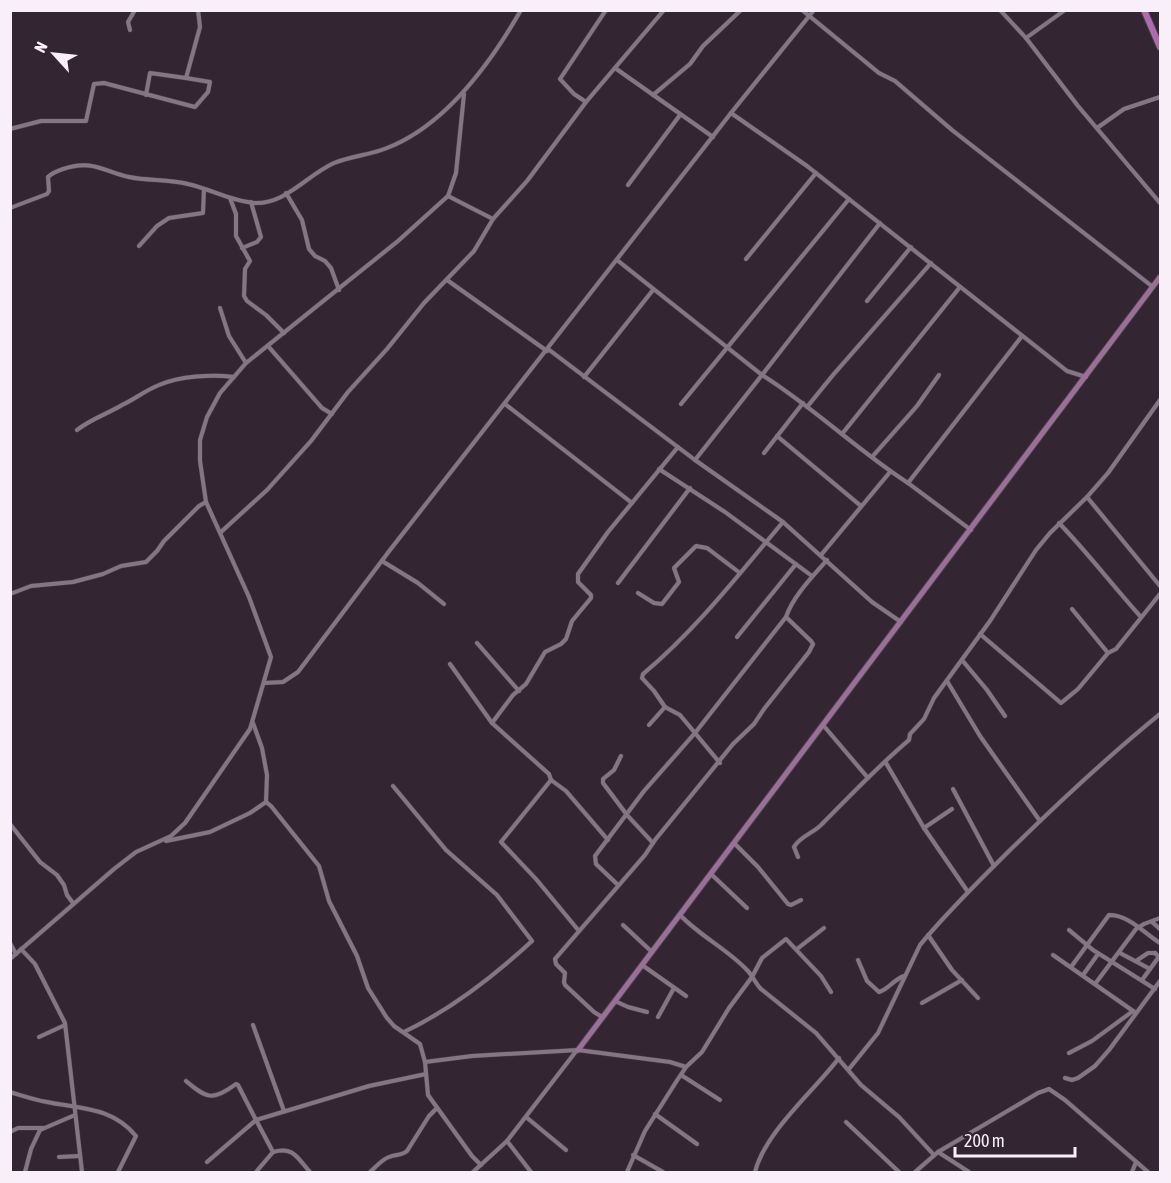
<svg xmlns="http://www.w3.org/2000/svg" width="1171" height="1183" viewBox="0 0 1171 1183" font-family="'Asap Condensed',sans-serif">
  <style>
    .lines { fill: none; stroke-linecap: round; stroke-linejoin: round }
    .street-casing { stroke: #4b404b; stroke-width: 5 }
    .secondary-casing { stroke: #4b404b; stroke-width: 7 }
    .primary-casing { stroke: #4b404b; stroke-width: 8 }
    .street { stroke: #867585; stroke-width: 4 }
    .secondary { stroke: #9a7099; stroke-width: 5 }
    .primary { stroke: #ae6cae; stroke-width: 6 }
  </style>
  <rect width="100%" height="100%" fill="#332532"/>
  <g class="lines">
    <g class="street-casing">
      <g id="street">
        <path d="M802,10l77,63 16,8 57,49 201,157"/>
        <path d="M1000,10l26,28 52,68 82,97"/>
        <path d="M130,30l-2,-8 7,-12"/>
        <path d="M1026,38l39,-28"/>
        <path d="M615,68l98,69"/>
        <path d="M146,95l4,-22 36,5"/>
        <path d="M653,95l37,-31 13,-18 38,-36"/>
        <path d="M586,102l78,-92"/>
        <path d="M731,113l76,53 260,205 19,6"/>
        <path d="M1097,128l27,-19 36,-12"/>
        <path d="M10,129l31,-8h45l8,-37 10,-1 91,24 13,-15 2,-10 -24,-4 14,-51 -2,-17"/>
        <path d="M628,185l52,-70"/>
        <path d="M286,193l16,27 7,29 6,7 10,5 6,7 8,22"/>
        <path d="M448,196l45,23 34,-38 59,-79 -12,-8 -14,-15 46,-69"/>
        <path d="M230,198l6,16v22l14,25 -5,8 -1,27 3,5 19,14 18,18"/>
        <path d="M10,208l37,-14 2,-3 -1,-14c4,-4 9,-6 15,-8 29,-10 40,2 66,8 19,4 40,2 59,7 22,5 43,17 66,19 31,2 53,-28 80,-40 17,-7 36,-8 53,-15 59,-23 103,-84 134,-138"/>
        <path d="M139,246l18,-20 12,-8 34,-5 1,-24"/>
        <path d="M242,248l15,-6 4,-5 -10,-35"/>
        <path d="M746,259l70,-86"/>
        <path d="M617,260l145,115 118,-152"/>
        <path d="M447,280l100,71"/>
        <path d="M867,301l44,-54"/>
        <path d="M220,308l9,28 17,27"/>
        <path d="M268,346l54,62 10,6"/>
        <path d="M548,349l147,111 88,62 89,80 29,20"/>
        <path d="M584,377l69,-87"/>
        <path d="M505,404l127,99"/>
        <path d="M681,404l168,-205"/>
        <path d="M807,407l26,-32 98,-112"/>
        <path d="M77,430c14,-11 30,-16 45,-25 13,-6 24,-15 37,-20 21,-9 53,-11 75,-8"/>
        <path d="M842,434l118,-147"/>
        <path d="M777,436l84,70"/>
        <path d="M764,453l39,-50"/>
        <path d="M872,457l45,-51 22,-31"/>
        <path d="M695,460l67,-85c51,32 95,75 146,108"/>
        <path d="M659,469l66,43 87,64"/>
        <path d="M1087,497l73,89"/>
        <path d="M1059,523c29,30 54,63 82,94"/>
        <path d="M971,530l-63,-47 114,-147"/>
        <path d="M221,532l46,-42 44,-49 37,-49 39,-43 37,-46 50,-52 19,-32"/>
        <path d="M821,555l69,-83"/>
        <path d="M382,561l36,22 26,21"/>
        <path d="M618,583l72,-95"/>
        <path d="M638,593l16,10 8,1 17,-22 -5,-14 22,-22 11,2 33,25"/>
        <path d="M10,594l21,-8 42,-4 30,-8 18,-8 25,-4 11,-11 7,-10 35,-35 7,-4"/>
        <path d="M1072,609l36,44"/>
        <path d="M980,634l81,69 17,-14 30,-36 8,-4 44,-55"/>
        <path d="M737,637l59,-73"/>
        <path d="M477,643l42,48"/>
        <path d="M962,660l25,30 18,26"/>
        <path d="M450,664l42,59 57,51 2,6 -50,62 35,37 43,52"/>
        <path d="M947,681l33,55 60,85"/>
        <path d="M264,683l19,-1 15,-10 92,-122 341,-437 83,-103"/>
        <path d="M665,707l-11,-16 -12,-13 1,-4c53,-44 96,-100 140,-152"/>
        <path d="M253,723l9,25 5,27 -1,27"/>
        <path d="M492,723l21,-28 13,-11 19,-32 16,-8 5,-5 6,-18 19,-23v-3l-13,-13v-8l30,-42 70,-85"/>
        <path d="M823,725l45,53"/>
        <path d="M621,756l-7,14 -11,9v4l24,32 26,28"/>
        <path d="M720,763l-25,-30 91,-116"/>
        <path d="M886,763l38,65 44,64"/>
        <path d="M551,780l15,11 42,49"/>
        <path d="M393,786l53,64 51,45 35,46c-38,35 -82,69 -128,91"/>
        <path d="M953,789l41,77"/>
        <path d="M10,824l30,38 17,13 7,10 3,10 6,8"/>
        <path d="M924,828l28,-19"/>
        <path d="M166,841l44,-9 40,-19 16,-11 5,4 48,60 10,35 28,55 11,32 19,30 7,8 26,18 5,18 3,33 44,61 9,9"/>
        <path d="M735,844l23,23 30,37 3,1 10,-5"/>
        <path d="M798,857l-4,-10c6,-11 20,-14 28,-23 28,-28 56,-58 87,-84l1,-6 14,-15 10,-21 56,-77 46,-71 14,-17 37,-36 21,-24 52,-73"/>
        <path d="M711,874l36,34"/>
        <path d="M618,885l-22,-21 -1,-8 49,-65 51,-58 -15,-18 -15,-8 -16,18"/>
        <path d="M680,915c20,21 47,34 67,55 6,6 8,13 14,19l55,44 45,52 38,32 35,38"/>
        <path d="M1152,922l8,7"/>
        <path d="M623,925l29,27"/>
        <path d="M1069,930l24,20 62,39"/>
        <path d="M928,935l24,35 26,28"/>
        <path d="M10,943l6,11"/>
        <path d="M21,949l14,15 30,59 17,149"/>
        <path d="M797,949l27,-21"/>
        <path d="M1120,953l30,16"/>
        <path d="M1053,955l83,58"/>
        <path d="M10,959l104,-90 22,-17 35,-16 14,-13 65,-94 21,-72 -22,-60 -43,-95 -6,-41v-21l7,-23 13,-24 26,-30 152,-122 50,-45 8,-23 8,-79"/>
        <path d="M858,960l9,21 12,11c10,-3 14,-12 25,-16"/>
        <path d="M1136,961l12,-8h7"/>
        <path d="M642,965l44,31"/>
        <path d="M1071,967l38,-52c20,0 35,18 51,28"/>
        <path d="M1083,975l15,-21"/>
        <path d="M1142,980l16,-22v-2l-3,-3"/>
        <path d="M1095,984l41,-55 8,-5 16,-6"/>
        <path d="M615,1001l13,6 19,5"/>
        <path d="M922,1003l40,-23"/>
        <path d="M602,1017l-8,-5 -29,-27 -1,-3 1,-9 -9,-9 -1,-5 90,-104 10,-15 78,-96 21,-20 10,-15 45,-57 4,-8 -2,-3 -25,-24c7,-21 27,-41 41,-57"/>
        <path d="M658,1017l16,-29"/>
        <path d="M253,1025l31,86"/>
        <path d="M39,1037l26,-12"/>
        <path d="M1069,1053l23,-12 41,-30"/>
        <path d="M425,1062l47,-6 106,-6 92,12 16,5"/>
        <path d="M849,1069l29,-36 42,-88c27,-33 58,-63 88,-93 49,-48 99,-95 152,-138"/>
        <path d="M681,1075l39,25"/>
        <path d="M1065,1078l7,2 6,-2 17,-12 14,-16 51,-69"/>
        <path d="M186,1081c21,18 27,20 50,3l2,1 18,35 113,-34 57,-12"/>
        <path d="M10,1092c13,4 25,8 37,10 34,7 65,5 89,34l-18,36"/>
        <path d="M655,1114l42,30"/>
        <path d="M526,1117l40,33"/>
        <path d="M846,1122l53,50"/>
        <path d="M10,1132l8,-4h26"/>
        <path d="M507,1141l24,31"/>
        <path d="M273,1152c21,-6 24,6 37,20"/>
        <path d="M938,1152l31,20"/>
        <path d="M633,1155l30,17"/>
        <path d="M59,1157l20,-1"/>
        <path d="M207,1162l49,-42 17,32 -17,20"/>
        <path d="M25,1172l6,-23 9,-19 35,-15"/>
        <path d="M370,1172c6,-5 11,-12 19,-15 7,-3 12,-1 18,-6l22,-35 8,-8"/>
        <path d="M473,1172l34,-31 70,-91"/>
        <path d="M627,1172l18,-41 31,-49 10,-15 16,-15 27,-44 23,-31 10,-19 24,-19 35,37 10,16"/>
        <path d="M755,1172c10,-40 59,-81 84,-114"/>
        <path d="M915,1172l23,-20 100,-59 11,-4 16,11 83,72"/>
        <path d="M1132,1172l4,-10"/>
      </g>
    </g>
    <g class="secondary-casing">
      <path id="secondary" d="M578,1050l582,-773"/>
    </g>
    <g class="primary-casing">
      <path id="primary" d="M1144,10l16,37"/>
    </g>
    <use href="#street" class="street"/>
    <use href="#secondary" class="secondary"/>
    <use href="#primary" class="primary"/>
  </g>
  <rect width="1171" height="1183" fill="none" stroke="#f8eff8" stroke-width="24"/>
  <g transform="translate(54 54) rotate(297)" stroke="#332532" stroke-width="4.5" paint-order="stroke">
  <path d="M0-4.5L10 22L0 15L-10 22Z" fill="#f8eff8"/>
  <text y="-9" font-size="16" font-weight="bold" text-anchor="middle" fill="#f8eff8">N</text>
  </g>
  <path d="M955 1147v9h120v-9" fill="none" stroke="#f8eff8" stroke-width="3"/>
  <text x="964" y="1147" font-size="18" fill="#f8eff8" stroke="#332532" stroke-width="4.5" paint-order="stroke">200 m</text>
</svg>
